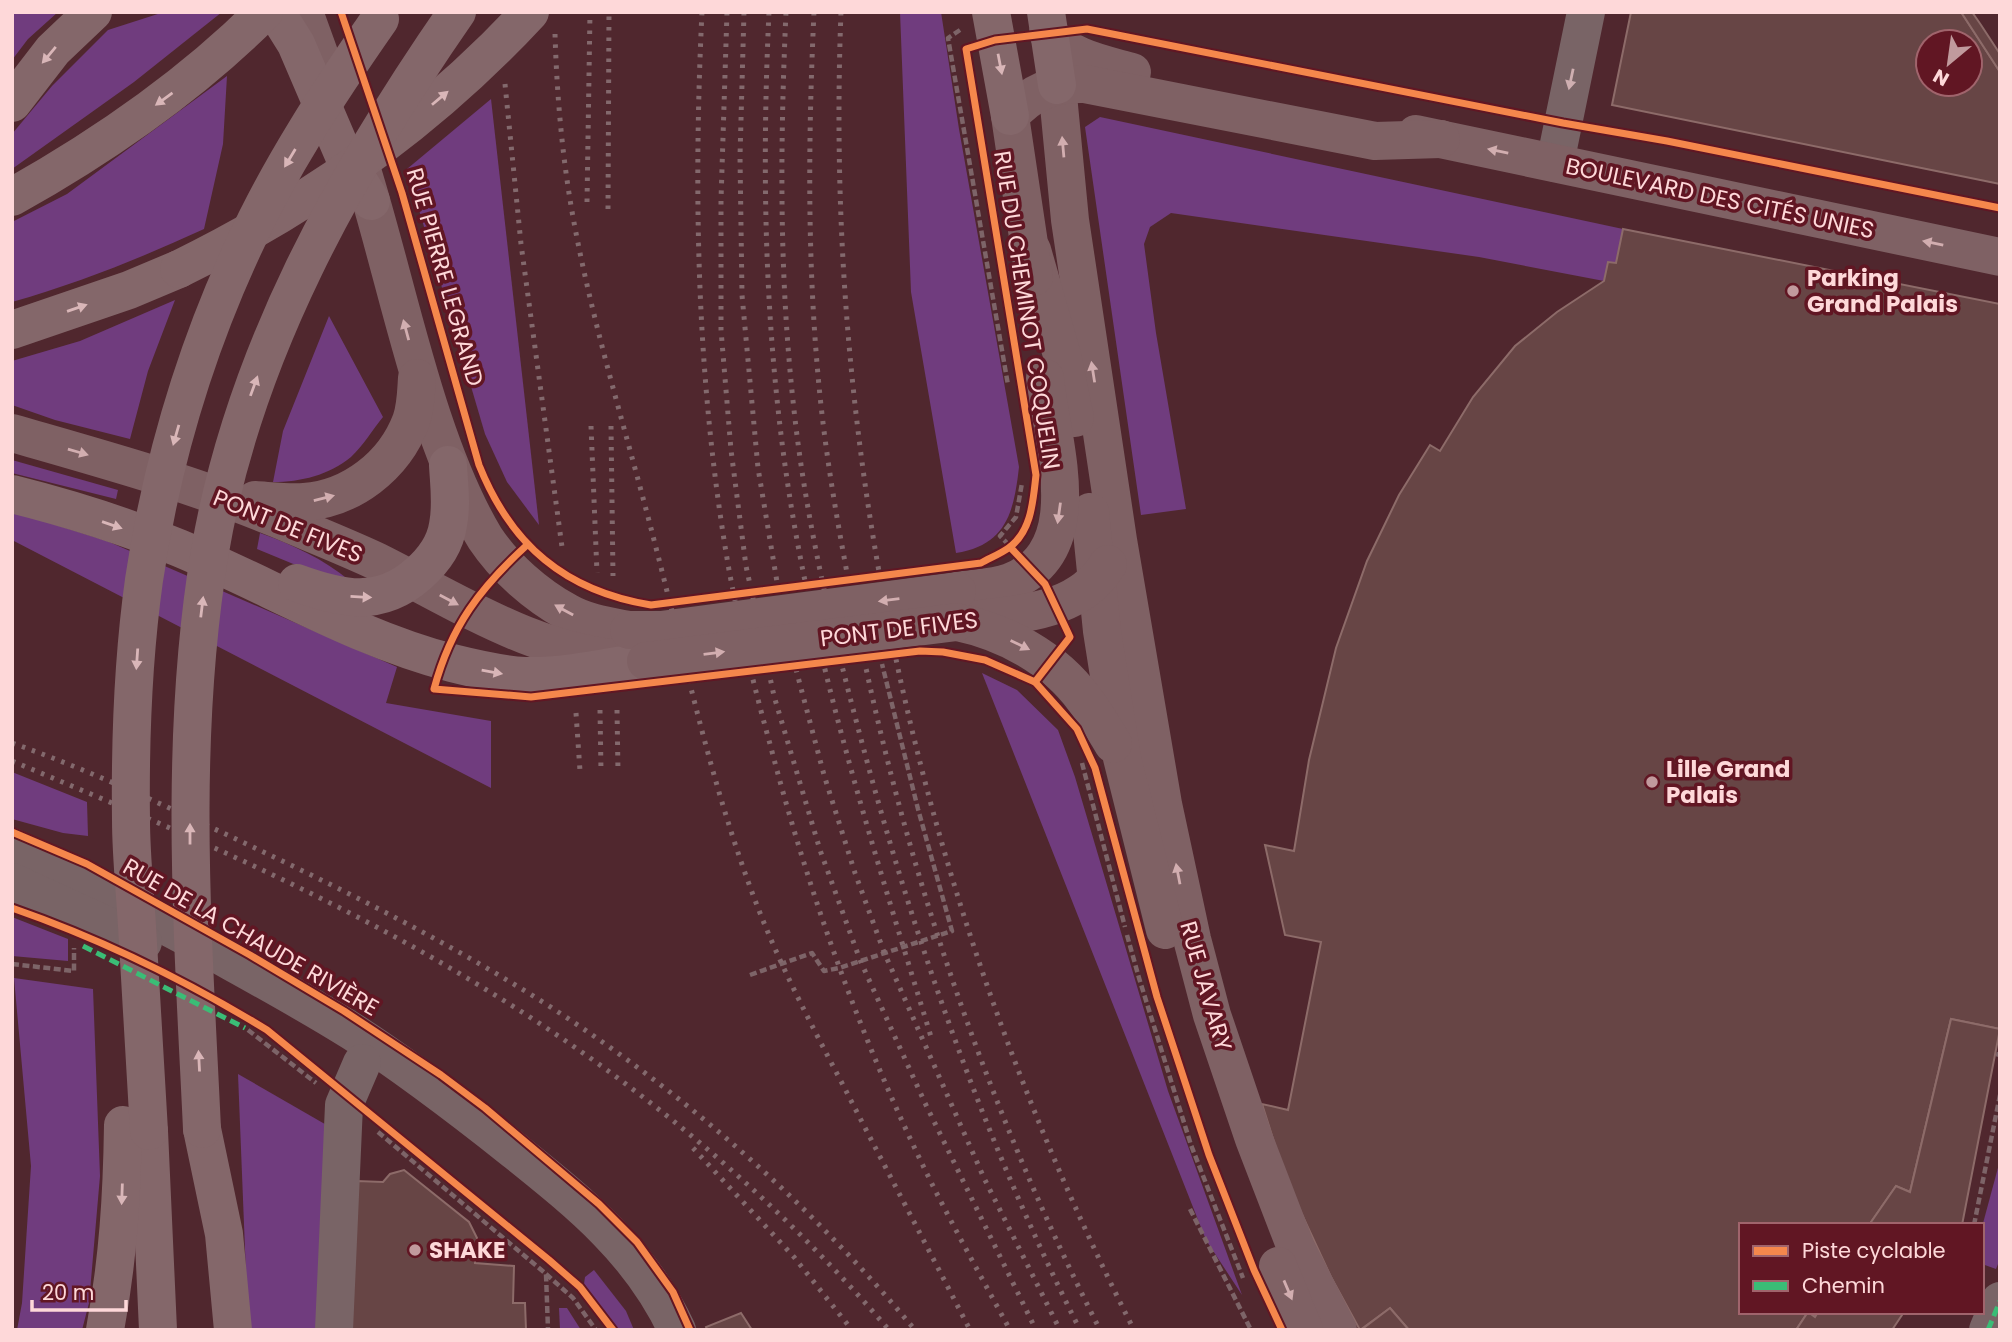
<svg xmlns="http://www.w3.org/2000/svg" width="2012" height="1342" viewBox="0 0 2012 1342" font-family="Poppins,sans-serif">
  <style>
    .green { fill: #703c7e }
    .building { fill: #674545; stroke: #8d6b69; stroke-width: 2; fill-rule: evenodd }
    .lines { fill: none; stroke-linecap: round; stroke-linejoin: round }
    .path { stroke: #7d6468; stroke-width: 4.5; stroke-dasharray: 7 3.5; stroke-linecap: butt }
    .minor { stroke: #796466; stroke-width: 38 }
    .major { stroke: #7f6164; stroke-width: 38 }
    .highway { stroke: #84676a; stroke-width: 38 }
    .rail { stroke: #83696d; stroke-width: 5; stroke-dasharray: 3.5 7; stroke-linecap: butt }
    .major-bridge { stroke: #7f6164; stroke-width: 38 }
    .highway-bridge { stroke: #84676a; stroke-width: 38 }
    .quiet { stroke: #3abd76; stroke-width: 5; stroke-dasharray: 10 5; stroke-linecap: butt }
    .cycleway-casing { stroke: #611623; stroke-width: 11 }
    .cycleway { stroke: #f5874c; stroke-width: 7 }
    .oneway { fill: #d9b6b8 }
    .oneway2 { fill: #cfafb1 }
    .oneway3 { fill: #d2aeb0 }
    .poi-dot { fill: #c19a9d; stroke: #611623; stroke-width: 2.5 }
    .labels { text-anchor: middle; dominant-baseline: central; stroke-width: 7; stroke-linejoin: round; paint-order: stroke }
    .street-label { font-size: 23px; fill: #fed8d9; stroke: #611623 }
    .poi-label { font-size: 23px; font-weight: bold; fill: #fed8d9; stroke: #611623; text-anchor: start }
  </style>
  <rect width="100%" height="100%" fill="#50272e"/>
  <g class="green">
    <path d="M12,12h46l-30,27 -16,21z"/>
    <path d="M164,12h58l-88,70 -122,87v-35l40,-48 56,-56z"/>
    <path d="M900,12h41l18,117 60,338c-5,44 -12,78 -63,86l-45,-261z"/>
    <path d="M227,76l-4,68 -19,85c-63,29 -125,54 -192,73v-80l55,-28z"/>
    <path d="M491,99l48,426 -32,-43 -22,-48 -78,-265z"/>
    <path d="M1100,117l523,112 -7,34 -8,-1 -4,19 -125,-24 -308,-44 -21,14 -6,17 12,89 30,176 -45,6 -56,-388z"/>
    <path d="M175,300l-27,71 -18,68 -75,-19 -43,-15v-44l68,-20z"/>
    <path d="M329,316l54,101c-10,12 -20,29 -32,40 -22,18 -50,25 -78,25l10,-51z"/>
    <path d="M12,460l106,30 -2,9 -104,-26z"/>
    <path d="M12,511l95,30 290,126 -11,36 105,18v67l-479,-248z"/>
    <path d="M260,533c33,12 62,25 90,48l-47,-13 -46,-19z"/>
    <path d="M982,673l35,17 41,40 17,47 93,314 74,204 -36,-55z"/>
    <path d="M12,772l75,30 1,34 -25,-3 -51,-14z"/>
    <path d="M12,917l56,22v22l-56,-5z"/>
    <path d="M14,978l79,11 7,187 -11,127 -7,27h-65l5,-27 9,-137z"/>
    <path d="M238,1074l92,53 -9,203h-70l-4,-31z"/>
    <path d="M1999,1164l1,95 -4,10 -14,-5v-37z"/>
    <path d="M594,1270l32,41 8,19h-16l-34,-46 1,-7z"/>
    <path d="M559,1308h8l14,22h-21z"/>
  </g>
  <g class="building">
    <path d="M1631,12h330l39,60v112l-388,-79zM1928,42h42v42h-42z"/>
    <path d="M1961,12h11l9,13 19,29v18z"/>
    <path d="M1623,229l377,75v725l-49,-10 -41,173 -14,-6 -27,39h-128v87h77l-3,5 -7,-5 -12,18h-387l-19,-22 -30,22 -29,-53 -45,-97 -24,-76 26,6 33,-168 -36,-7 -20,-90 29,6 15,-91 27,-112 31,-87 32,-66 31,-50 10,6 33,-54 42,-51 42,-34 47,-31 4,-19 8,1z"/>
    <path d="M1951,1019l49,10 -38,196h-93l27,-39 14,6z"/>
    <path d="M404,1170l65,52 8,16 -2,25 39,3 -1,37h12l1,27h-175l6,-149 26,1 7,-8z"/>
    <path d="M1390,1308l19,22h-48z"/>
    <path d="M1808,1312l7,5 3,-5h86l-12,18h-96z"/>
    <path d="M741,1313l11,17h-45l-1,-3z"/>
  </g>
  <g class="lines">
    <g class="path">
      <path d="M960,30l-12,8 60,347"/>
      <path d="M1009,545l-9,-9 16,-19 6,-34"/>
      <path d="M1082,763l43,164"/>
      <path d="M1127,935l12,43 52,167 52,133"/>
      <path d="M12,964l62,7v-23"/>
      <path d="M750,975l62,-22 12,18 15,-3 113,-37 -34,-122 -36,-145"/>
      <path d="M248,1030l68,53"/>
      <path d="M1996,1054l4,1"/>
      <path d="M378,1132l168,142 2,56"/>
      <path d="M1190,1209l61,121"/>
      <path d="M1974,1225l26,-130"/>
      <path d="M546,1274l27,24 23,32"/>
    </g>
    <g class="minor">
      <path d="M1555,163l31,-151"/>
      <path d="M12,847c59,28 117,59 175,90 55,31 112,61 166,95 56,36 109,77 162,119 66,53 125,100 162,179"/>
      <path d="M12,882l131,60"/>
      <path d="M334,1330l10,-225 18,-42"/>
      <path d="M1988,1330l12,-29"/>
    </g>
    <g class="major">
      <path d="M304,12l25,69"/>
      <path d="M1048,33c22,25 52,30 84,39"/>
      <path d="M1057,85l13,135 48,320 45,264 29,135 20,76 42,124 42,109 42,82"/>
      <path d="M1416,134l584,123"/>
      <path d="M362,170c25,81 43,165 70,246 14,42 30,84 53,122 20,30 51,57 82,74 19,11 41,14 62,18"/>
      <path d="M1032,250l30,105 13,63"/>
      <path d="M1034,277l-24,-161c21,-24 43,-33 75,-32l290,57 66,-2"/>
      <path d="M12,433c90,26 182,51 268,87 33,14 66,27 98,42 82,41 161,94 256,98"/>
      <path d="M255,500c16,1 33,3 49,2 47,-3 90,-36 107,-81 5,-14 5,-28 6,-43"/>
      <path d="M1090,512l12,119 20,127 43,172"/>
      <path d="M957,591c17,-3 37,-3 53,-9 81,-32 41,-140 35,-204"/>
      <path d="M966,621c52,-8 112,-7 142,-57"/>
      <path d="M957,622c48,10 97,36 127,77 11,14 20,30 29,45"/>
      <path d="M1278,1266l26,64"/>
    </g>
    <g class="highway">
      <path d="M276,12l20,32 51,119 24,38"/>
      <path d="M991,12l19,104"/>
      <path d="M1046,12l11,73"/>
      <path d="M12,103l41,-53 40,-38"/>
      <path d="M12,197c91,-51 178,-111 252,-185"/>
      <path d="M12,330l117,-40 50,-21"/>
      <path d="M12,494c56,14 113,32 167,54 91,38 177,90 273,115 24,6 49,12 73,13 40,1 82,-9 121,-15"/>
      <path d="M297,583c44,16 83,25 121,-9 15,-13 27,-29 30,-49 4,-20 1,-41 0,-60"/>
      <path d="M202,1129l22,105 9,96"/>
      <path d="M149,1131l9,199"/>
      <path d="M105,1330c13,-70 17,-134 18,-205"/>
    </g>
    <g class="rail">
      <path d="M702,12c-9,186 -5,374 27,558 11,58 25,117 41,174 40,154 94,304 165,446 24,47 50,94 75,140"/>
      <path d="M727,12l-6,188v130l10,120 15,116 28,130 46,154 40,110 65,143 111,227"/>
      <path d="M744,12l-4,144 2,139 16,173 26,156 40,151 31,98 29,79 100,226 76,152"/>
      <path d="M769,12c-9,189 -3,379 35,564 32,157 81,311 128,464"/>
      <path d="M786,12c-6,135 -7,264 8,398 12,111 38,221 67,329 54,204 124,402 219,591"/>
      <path d="M814,12c-6,128 -7,256 6,384 7,68 19,136 32,203 48,254 131,500 248,731"/>
      <path d="M841,12c-18,461 85,908 293,1318"/>
      <path d="M555,34c2,66 8,133 21,199 20,103 52,205 78,307 33,127 59,256 108,378 23,57 52,112 81,167 42,82 85,163 127,245"/>
      <path d="M505,84l16,160 41,303"/>
      <path d="M587,202l3,-190"/>
      <path d="M608,209l1,-197"/>
      <path d="M591,426l6,147"/>
      <path d="M611,426l2,150"/>
      <path d="M600,710l1,61"/>
      <path d="M617,710l1,62"/>
      <path d="M576,713l4,58"/>
      <path d="M12,743c83,29 162,67 241,104 97,46 194,95 285,152 142,90 270,202 377,331"/>
      <path d="M12,761c161,67 324,136 473,228 152,92 288,206 404,341"/>
      <path d="M693,1148l101,109 58,73"/>
    </g>
    <g class="major-bridge">
      <path d="M629,630h32l296,-39"/>
      <path d="M646,661l311,-39"/>
    </g>
    <g class="highway-bridge">
      <path d="M179,269c131,-64 252,-150 351,-257"/>
      <path d="M202,1129c-9,-192 -24,-387 8,-578 34,-198 134,-376 247,-539"/>
      <path d="M149,1131c-4,-69 -8,-137 -12,-205 -2,-35 -6,-71 -6,-106 -1,-79 2,-161 13,-240 17,-113 50,-226 98,-330 37,-82 87,-158 138,-231"/>
    </g>
    <g class="quiet">
      <path d="M83,946l162,82"/>
      <path d="M1988,1330l12,-29"/>
    </g>
    <g class="cycleway-casing">
      <g id="cycleway">
        <path d="M341,12l61,181 77,272c32,80 86,126 172,140l330,-42c9,-5 21,-10 29,-16 22,-17 23,-47 26,-72l-70,-426 29,-9 92,-11 476,94 104,18 333,67"/>
        <path d="M527,545c-47,43 -76,81 -93,144l97,8 389,-46 23,1 42,8 50,22 42,47 18,39 62,229 52,158 45,115 28,60"/>
        <path d="M1010,547l35,37 25,53 -35,45"/>
        <path d="M12,832l75,32 163,91 94,56 97,64 44,33 114,96 38,38 36,50 17,38"/>
        <path d="M12,908c89,31 175,73 255,122l282,230 31,27 33,43"/>
      </g>
    </g>
    <use href="#cycleway" class="cycleway"/>
  </g>
  <defs><path id="oneway-solid" d="M-6-.8H1V-3.2L6.5 0L1 3.2V.8H-6Z" transform="scale(1.75)"/></defs>
  <g class="oneway">
    <use href="#oneway-solid" transform="translate(49 55) rotate(130)"/>
    <use href="#oneway-solid" transform="translate(1000 64) rotate(79)"/>
    <use href="#oneway-solid" transform="translate(440 98) rotate(-40)"/>
    <use href="#oneway-solid" transform="translate(164 99) rotate(144)"/>
    <use href="#oneway-solid" transform="translate(290 158) rotate(121)"/>
    <use href="#oneway-solid" transform="translate(77 308) rotate(-19)"/>
    <use href="#oneway-solid" transform="translate(254 386) rotate(-70)"/>
    <use href="#oneway-solid" transform="translate(176 435) rotate(106)"/>
    <use href="#oneway-solid" transform="translate(112 525) rotate(19)"/>
    <use href="#oneway-solid" transform="translate(361 597) rotate(3)"/>
    <use href="#oneway-solid" transform="translate(202 607) rotate(-83)"/>
    <use href="#oneway-solid" transform="translate(137 659) rotate(94)"/>
    <use href="#oneway-solid" transform="translate(492 672) rotate(10)"/>
    <use href="#oneway-solid" transform="translate(190 834) rotate(-90)"/>
    <use href="#oneway-solid" transform="translate(199 1061) rotate(-93)"/>
    <use href="#oneway-solid" transform="translate(122 1194) rotate(92)"/>
  </g>
  <use class="oneway2" href="#oneway-solid" transform="translate(1571 79) rotate(102)"/>
  <g class="oneway3">
    <use href="#oneway-solid" transform="translate(1063 147) rotate(-95)"/>
    <use href="#oneway-solid" transform="translate(1498 151) rotate(-168)"/>
    <use href="#oneway-solid" transform="translate(1933 243) rotate(-168)"/>
    <use href="#oneway-solid" transform="translate(406 330) rotate(-105)"/>
    <use href="#oneway-solid" transform="translate(1093 372) rotate(-99)"/>
    <use href="#oneway-solid" transform="translate(78 452) rotate(16)"/>
    <use href="#oneway-solid" transform="translate(324 498) rotate(-14)"/>
    <use href="#oneway-solid" transform="translate(1059 513) rotate(98)"/>
    <use href="#oneway-solid" transform="translate(449 600) rotate(28)"/>
    <use href="#oneway-solid" transform="translate(889 600) rotate(173)"/>
    <use href="#oneway-solid" transform="translate(564 610) rotate(-151)"/>
    <use href="#oneway-solid" transform="translate(1020 645) rotate(26)"/>
    <use href="#oneway-solid" transform="translate(714 653) rotate(-7)"/>
    <use href="#oneway-solid" transform="translate(1178 874) rotate(-101)"/>
    <use href="#oneway-solid" transform="translate(1288 1290) rotate(67)"/>
  </g>
  <g class="poi-dot">
    <circle cx="1793" cy="291" r="7"/>
    <circle cx="1652" cy="782" r="7"/>
    <circle cx="415" cy="1250" r="7"/>
  </g>
  <g class="labels">
    <g class="street-label">
      <text transform="translate(1720 198) rotate(12)">BOULEVARD DES CITÉS UNIES</text>
      <text transform="translate(445 277) rotate(74)">RUE PIERRE LEGRAND</text>
      <text transform="translate(1027 310) rotate(81)">RUE DU CHEMINOT COQUELIN</text>
      <text transform="translate(288 526) rotate(22)">PONT DE FIVES</text>
      <text transform="translate(899 629) rotate(-7)">PONT DE FIVES</text>
      <text transform="translate(251 937) rotate(30)">RUE DE LA CHAUDE RIVIÈRE</text>
      <text transform="translate(1206 986) rotate(74)">RUE JAVARY</text>
    </g>
    <g class="poi-label">
      <text x="1807" y="278">Parking<tspan x="1807" dy="26">Grand Palais</tspan></text>
      <text x="1666" y="769">Lille Grand<tspan x="1666" dy="26">Palais</tspan></text>
      <text x="429" y="1250">SHAKE</text>
    </g>
  </g>
  <rect width="2012" height="1342" fill="none" stroke="#fed8d9" stroke-width="28"/>
  <rect x="1739" y="1223" width="245" height="91" fill="#611623" stroke="#a0646c" stroke-width="2"/>
  <rect x="1753" y="1246" width="35" height="10" fill="#f5874c" stroke="#a0646c" stroke-width="2"/>
  <text x="1802" y="1258" font-size="21" fill="#fed8d9">Piste cyclable</text>
  <rect x="1753" y="1281" width="35" height="10" fill="#3abd76" stroke="#a0646c" stroke-width="2"/>
  <text x="1802" y="1293" font-size="21" fill="#fed8d9">Chemin</text>
  <g transform="translate(1949 63) rotate(209)"><circle r="33" fill="#611623" stroke="#a0646c" stroke-width="2"/>
  <path d="M0-5L12 26L0 18L-12 26Z" fill="#c19a9d"/>
  <text y="-10" font-size="19" font-weight="bold" text-anchor="middle" fill="#fed8d9">N</text>
  </g>
  <path d="M32 1300v10h94v-10" fill="none" stroke="#fed8d9" stroke-width="3.5"/>
  <text x="42" y="1300" font-size="21" fill="#fed8d9" stroke="#611623" stroke-width="5" paint-order="stroke">20 m</text>
</svg>
